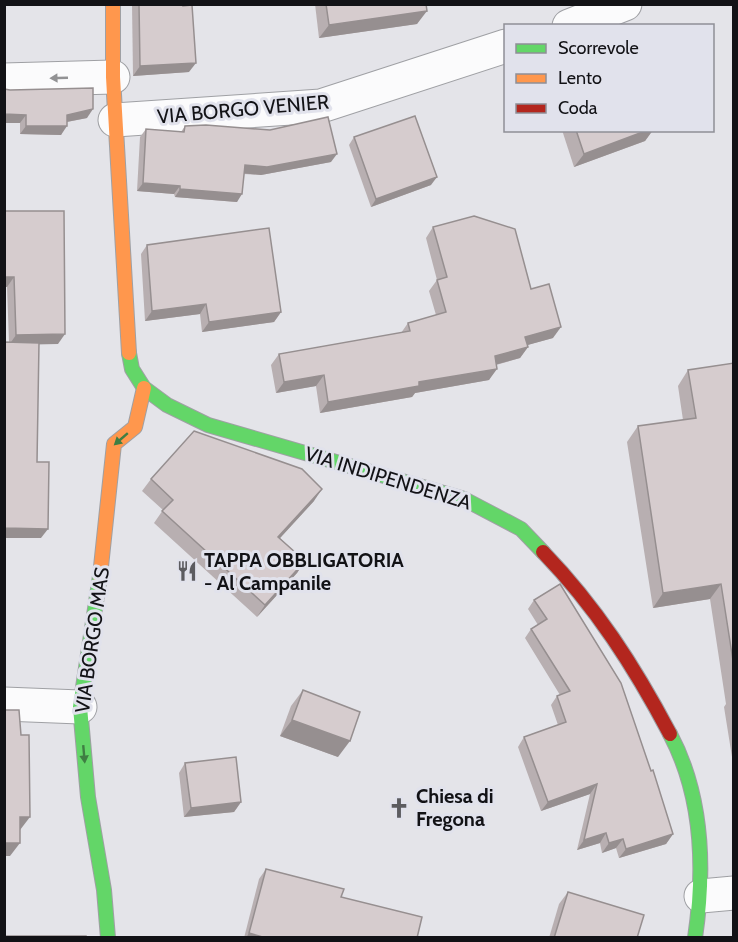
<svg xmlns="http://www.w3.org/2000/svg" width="738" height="942" viewBox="0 0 738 942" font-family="Cabin,sans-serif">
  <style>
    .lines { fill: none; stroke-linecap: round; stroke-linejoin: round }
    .street-casing { stroke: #9fa0a4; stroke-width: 35 }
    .fast-casing { stroke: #9fa0a4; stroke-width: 16 }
    .slow-casing { stroke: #9fa0a4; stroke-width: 16 }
    .jam-casing { stroke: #9fa0a4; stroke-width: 16 }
    .street { stroke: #fbfbfc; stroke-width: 33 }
    .fast { stroke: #63d668; stroke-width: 14 }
    .slow { stroke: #ff974d; stroke-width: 14 }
    .jam { stroke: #b3261e; stroke-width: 14 }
    .wall { fill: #b8afb1 }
    .shaded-wall { fill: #968f90 }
    .building { fill: #d6ccce; stroke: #968f90; stroke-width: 1.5 }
    .oneway { fill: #929294 }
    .oneway2 { fill: #3f7e43 }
    .labels { text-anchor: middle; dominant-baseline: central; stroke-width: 6; stroke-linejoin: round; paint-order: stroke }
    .street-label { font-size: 20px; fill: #121216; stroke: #e1e2ec }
    .poi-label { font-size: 20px; font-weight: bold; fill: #121216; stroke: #e1e2ec; text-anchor: start }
  </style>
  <rect width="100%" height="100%" fill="#e4e4e9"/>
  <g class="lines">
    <g class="street-casing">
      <g id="street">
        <path d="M569,26l56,-22"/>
        <path d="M4,80l109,-3"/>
        <path d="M115,120l206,-14 185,-60"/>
        <path d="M4,704l76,3"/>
        <path d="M701,896l33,-3"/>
      </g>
    </g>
    <g class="fast-casing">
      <g id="fast">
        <path d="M129,353l3,16 12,19 23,17 41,20 256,74 57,30 22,23"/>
        <path d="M100,576l-20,131 8,90 16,93 4,48"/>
        <path d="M670,734c33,62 35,136 25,204"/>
      </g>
    </g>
    <g class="slow-casing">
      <g id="slow">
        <path d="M113,4v73l16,276"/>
        <path d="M100,576l14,-132 21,-17 9,-39"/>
      </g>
    </g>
    <g class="jam-casing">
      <path id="jam" d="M543,552c53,55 91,114 127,182"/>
    </g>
    <use href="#street" class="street"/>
    <use href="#fast" class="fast"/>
    <use href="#slow" class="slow"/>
    <use href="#jam" class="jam"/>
  </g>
  <g class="wall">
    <path d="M132,4h51l6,68 -56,4z"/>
    <path d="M315,4h111l-9,20 -98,14z"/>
    <path d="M4,89l83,29 -20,4 -6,13 -41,-1v-11z"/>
    <path d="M185,126l146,36 -70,13 -17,-1 -7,28 -62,-5 -1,-3 -37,-3 3,-54 6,-8 35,3z"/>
    <path d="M562,130h91l-8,11 -71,26z"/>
    <path d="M354,137l77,48 -60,22 -22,-62z"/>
    <path d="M4,211l54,133h-19l-2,118 4,76h-37v-196h5l-2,-55h-3z"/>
    <path d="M433,227l98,62 22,49 -26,7 1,2 -8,11 -24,7 -7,15 -74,13 -3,4 -92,16 -4,-27 -40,7 -5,-28 8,-11 122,-21 7,-10 28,-8 -7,-24 8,-11 -11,-42z"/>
    <path d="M147,245l134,67 -7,10 -72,10 -2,-18 -55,7 -4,-67z"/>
    <path d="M734,363v393l-2,1 -8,-50 2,-3 -16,-105 -57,9 -26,-166 11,-16 45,-6 -5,-34 10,-16z"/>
    <path d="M151,479l163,22 -34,37 25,23 -8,12 -40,44 -103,-94 9,-13 -21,-19z"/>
    <path d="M560,584l113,250 -7,10 -47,14 -3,-10 -14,5 -2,-10 -23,7 13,-56 -49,17 -23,-64 6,-10 34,-12 -7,-20 6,-9 3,-1 -35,-57 6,-9 7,-4 -10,-16 6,-9z"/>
    <path d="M303,690l35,67 -58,-21 11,-30z"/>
    <path d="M185,763l56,39 -7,10 -50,5 -5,-44z"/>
    <path d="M266,869l75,28 76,41h-173l15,-59z"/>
    <path d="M568,892l69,46h-88l10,-34z"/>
  </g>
  <g class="shaded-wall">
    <path d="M427,11l-10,13 -98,14 10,-13z"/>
    <path d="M196,63l-7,9 -56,4 7,-10z"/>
    <path d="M93,109l-6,9 -26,5 6,-8z"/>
    <path d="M4,114l22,1 -6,8h-16z"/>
    <path d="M26,126h41l-6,9 -41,-1z"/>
    <path d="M648,130h5l-8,11 -71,26 10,-13z"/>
    <path d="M337,154l-6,8 -70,13 -22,-2 6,-8z"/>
    <path d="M437,177l-6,8 -60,22 5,-8z"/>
    <path d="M143,183l37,3 -6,8 -37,-3z"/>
    <path d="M180,189l62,5 -5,8 -62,-5z"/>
    <path d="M4,277h10l-7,10h-3z"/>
    <path d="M206,304l-6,10 -55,7 7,-10z"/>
    <path d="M281,312l-7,10 -72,10 7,-10z"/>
    <path d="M561,327l-8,11 -36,10 8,-11z"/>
    <path d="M65,334l-7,10 -49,1 7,-10z"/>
    <path d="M528,347l-8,11 -33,9 8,-11z"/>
    <path d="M497,369l-8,11 -74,13 -3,4 -92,16 8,-11 91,-20z"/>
    <path d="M324,375l-8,11 -40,7 8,-11z"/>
    <path d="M322,489l-8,12 -44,48 8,-12z"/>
    <path d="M4,528l44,1 -7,9h-37z"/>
    <path d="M305,561l-8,12 -40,44 8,-12z"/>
    <path d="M721,584l-11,15 -57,9 10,-15z"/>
    <path d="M292,720l58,21 -12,16 -58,-21z"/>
    <path d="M597,784l-7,10 -49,17 7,-9z"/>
    <path d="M241,802l-7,10 -50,5 7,-9z"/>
    <path d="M20,817h10l-10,13z"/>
    <path d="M606,833l-6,10 -23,7 7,-10z"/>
    <path d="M673,834l-7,10 -47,14 7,-9z"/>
    <path d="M623,839l-7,9 -14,5 7,-10z"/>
    <path d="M4,843h16l-10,13h-6z"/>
    <path d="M249,933l17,5h-20z"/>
  </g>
  <g class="building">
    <path d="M139,4h44v2l9,-1 4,58 -56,3z"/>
    <path d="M326,4h100l1,7 -98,14z"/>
    <path d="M93,88v21l-26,6v11h-41v-11l-22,-1v-25l6,1z"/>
    <path d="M415,116l22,61 -61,22 -22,-62z"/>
    <path d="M328,117l9,37 -70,13 -22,-2 -3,29 -62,-5v-3l-37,-3 3,-54 38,3 1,-6 21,-1 64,5z"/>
    <path d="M576,130h72l-64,24z"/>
    <path d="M4,211h60l1,123 -49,1 -2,-58h-10z"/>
    <path d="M474,216l41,13 16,60 18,-5 12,43 -36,10 3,10 -33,9 2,13 -78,13v4l-91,16 -4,-27 -40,7 -5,-28 131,-23 -2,-8 38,-11 -9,-32 10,-3 -14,-50z"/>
    <path d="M269,228l12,84 -72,10 -3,-18 -54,7 -5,-66z"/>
    <path d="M4,342l35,1 -2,119h12l-1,67 -44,-1z"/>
    <path d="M734,363v304l-13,-83 -58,9 -25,-167 58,-8 -8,-48z"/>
    <path d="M194,431l108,38 20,20 -44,48 27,24 -40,44 -103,-94 11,-11 -22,-21z"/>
    <path d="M560,584l61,99 30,88 2,-1 20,64 -47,15 -3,-10 -14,4 -3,-10 -22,7 13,-56 -49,18 -24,-65 42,-15 -9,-26 13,-5 -39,-62 16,-10 -13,-19z"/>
    <path d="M303,690l57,22 -10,29 -58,-21z"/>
    <path d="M4,710h15l2,25h8l1,82h-10v26h-16z"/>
    <path d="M236,757l5,45 -50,6 -6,-45z"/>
    <path d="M266,869l78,20 -3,8 81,20 -5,21h-151l-17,-5z"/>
    <path d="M568,892l76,23 -7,23h-83z"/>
    <rect x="4" y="936" width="82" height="2"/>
  </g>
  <defs><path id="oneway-solid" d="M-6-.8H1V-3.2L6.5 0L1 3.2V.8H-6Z" transform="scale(1.5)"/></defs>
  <use class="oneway" href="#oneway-solid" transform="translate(59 78) rotate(178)"/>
  <g class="oneway2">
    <use href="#oneway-solid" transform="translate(121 439) rotate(139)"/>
    <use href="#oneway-solid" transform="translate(84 754) rotate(85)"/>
  </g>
  <defs>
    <g id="restaurant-bare" transform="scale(1.62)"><path d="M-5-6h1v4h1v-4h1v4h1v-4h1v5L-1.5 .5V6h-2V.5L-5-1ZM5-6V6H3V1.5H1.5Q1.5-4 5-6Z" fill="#5c5c60" stroke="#e1e2ec" stroke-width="2.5" paint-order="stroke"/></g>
    <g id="church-bare" transform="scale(1.62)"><path d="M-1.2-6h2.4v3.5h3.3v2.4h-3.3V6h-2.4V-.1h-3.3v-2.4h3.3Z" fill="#5c5c60" stroke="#e1e2ec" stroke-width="2.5" paint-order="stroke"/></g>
  </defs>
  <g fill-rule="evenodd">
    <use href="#restaurant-bare" x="187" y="571"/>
    <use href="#church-bare" x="399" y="808"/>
  </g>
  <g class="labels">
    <g class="street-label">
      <text transform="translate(243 109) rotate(-5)">VIA BORGO VENIER</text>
      <text transform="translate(388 478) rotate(17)">VIA INDIPENDENZA</text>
      <text transform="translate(92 640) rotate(-82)">VIA BORGO MAS</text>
    </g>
    <g class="poi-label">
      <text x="204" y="560">TAPPA OBBLIGATORIA<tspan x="204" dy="23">- Al Campanile</tspan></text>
      <text x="416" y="796">Chiesa di<tspan x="416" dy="23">Fregona</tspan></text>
    </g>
  </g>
  <rect width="738" height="942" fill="none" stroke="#121216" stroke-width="12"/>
  <rect x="504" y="24" width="210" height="108" fill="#e1e2ec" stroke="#8e8f96" stroke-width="1.5"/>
  <rect x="516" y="44" width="30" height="9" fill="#63d668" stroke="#8e8f96" stroke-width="1.5"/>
  <text x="558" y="54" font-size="18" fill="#121216">Scorrevole</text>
  <rect x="516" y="74" width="30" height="9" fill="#ff974d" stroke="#8e8f96" stroke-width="1.5"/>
  <text x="558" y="84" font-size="18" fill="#121216">Lento</text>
  <rect x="516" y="104" width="30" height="9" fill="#b3261e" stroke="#8e8f96" stroke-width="1.5"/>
  <text x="558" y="114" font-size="18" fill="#121216">Coda</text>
</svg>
